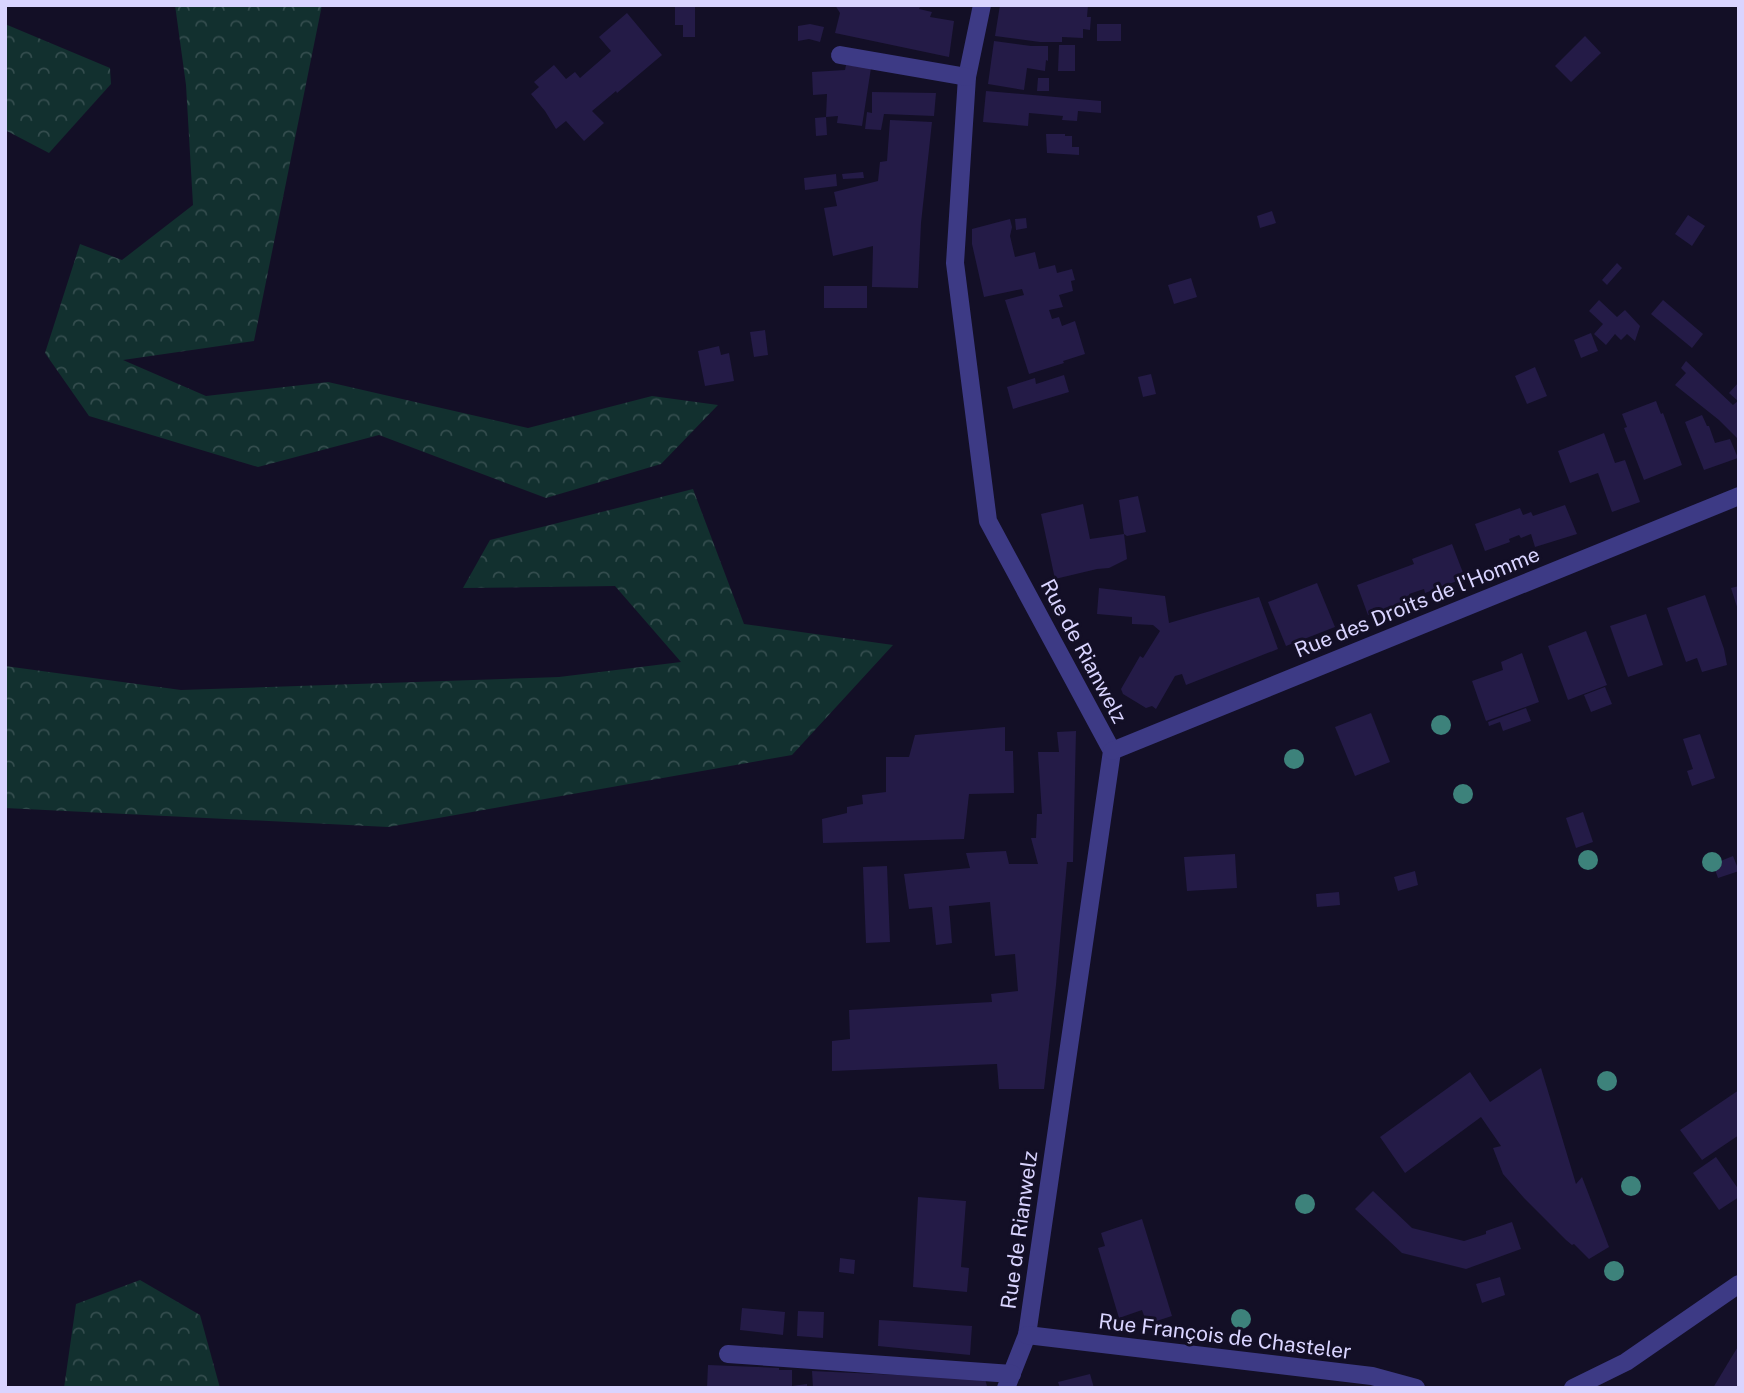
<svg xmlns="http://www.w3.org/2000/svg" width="1744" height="1393" viewBox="0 0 1744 1393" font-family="'Public Sans',sans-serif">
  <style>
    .forest { fill: url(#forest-crowns) }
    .building { fill: #241b47 }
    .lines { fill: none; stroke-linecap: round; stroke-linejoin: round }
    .street { stroke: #3d3a85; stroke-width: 18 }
    .tree { fill: #3d827b }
    .labels { text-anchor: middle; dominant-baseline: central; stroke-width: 6; stroke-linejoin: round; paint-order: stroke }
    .street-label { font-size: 21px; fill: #d9d4ff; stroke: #130f26 }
  </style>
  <defs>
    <pattern id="forest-crowns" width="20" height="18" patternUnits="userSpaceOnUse" patternTransform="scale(1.75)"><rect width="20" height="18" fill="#12302f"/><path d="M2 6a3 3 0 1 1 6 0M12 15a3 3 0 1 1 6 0" fill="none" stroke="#344d4e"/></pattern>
  </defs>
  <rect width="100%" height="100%" fill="#130f26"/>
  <g class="forest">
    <path d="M175,5h147l-68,336 -131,19 83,36 122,-14 200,46 124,-32 66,9 -57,59 -115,34 -167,-63 -121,32 -169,-51 -44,-63 35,-109 42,16 71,-55 -7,-120z"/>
    <path d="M5,24l105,44 1,16 -62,69 -44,-23z"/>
    <path d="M693,489l51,135 149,21 -101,110 -404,72 -383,-19v-142l176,24 378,-13 122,-15 -66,-76 -152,2 27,-48z"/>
    <path d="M140,1280l60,35 20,73h-156l12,-84z"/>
  </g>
  <g class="building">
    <path d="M675,5h20v32h-12v-12h-8z"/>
    <path d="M835,5h86l-2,4 13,3 -2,5 24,4 -5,36 -114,-24 5,-20z"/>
    <path d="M1000,5h88l-1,12h4l-1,13 -7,-1v9l-21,-1v5h-22l-45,-6z"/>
    <path d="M627,13l35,42 -45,38 -1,-2 -24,20 12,12 -20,18 -18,-20 -10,8 -11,-18 -14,-17 8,-7 -5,-5 20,-17 12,14 9,-7 5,6 31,-27 -12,-14z"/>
    <path d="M810,24l14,3 -4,15 -11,-3 -11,2v-15z"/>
    <rect x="1097" y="24" width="24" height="17"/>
    <path d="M1585,36l16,17 -30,29 -16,-16z"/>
    <path d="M994,41l37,5h17v15l-2,-1 -1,11 -18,-3 -3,22 -36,-6z"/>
    <path d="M1059,45h16v26h-17z"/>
    <path d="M846,65l25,3 -9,58 -25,-3 1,-7 -12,1 1,-23 -14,1 -1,-23 33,-2z"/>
    <path d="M1038,78h11v13h-12z"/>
    <path d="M986,91l115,10v12l-23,-2 -1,10 -15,-1 1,-4 -34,-3 -1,13 -45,-4z"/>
    <path d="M872,92l64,1 -2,23 -50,-2 -3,16 -16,-1 2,-17 5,1z"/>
    <path d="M826,117l1,18 -11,1 -1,-18z"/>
    <path d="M890,120l42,2 -11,101 -3,65 -46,-1 1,-41 -40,10 -9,-48 13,-2 -3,-14 44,-11 2,-19 7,-1z"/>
    <path d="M1046,134h19v2h7v11h7v8l-32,-2z"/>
    <path d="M863,172l1,6 -21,1 -1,-5z"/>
    <path d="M836,174l1,12 -32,4 -1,-12z"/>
    <path d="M1272,211l4,12 -16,5 -3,-12z"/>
    <path d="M1688,215l17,11 -13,20 -17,-12z"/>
    <path d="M1026,218l1,10 -11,2 -1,-11z"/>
    <path d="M1010,219l2,8 -2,9 5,21 20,-5 4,17 16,-4 2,8 15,-4 3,11 -4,1 2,10 -14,4 4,12 -14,3 3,9 7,-2 3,9 13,-5 10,33 -22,7 1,2 -35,11 -24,-74 19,-5 -2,-6 -38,8 -12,-53v-15z"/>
    <path d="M1617,263l5,5 -15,17 -5,-5z"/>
    <path d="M1191,278l6,19 -23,7 -6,-19z"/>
    <rect x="824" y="286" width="43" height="22"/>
    <path d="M1599,300l18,17 8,-7 15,16 -5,15 -8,-7 -6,6 -6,-6 -9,11 -12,-11 9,-10 -14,-13z"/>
    <path d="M1663,300l40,34 -11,14 -41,-34z"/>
    <path d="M765,330l3,25 -14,2 -4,-25z"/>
    <path d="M1591,333l7,18 -17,7 -7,-18z"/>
    <path d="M719,346l2,9 8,-2 5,28 -29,5 -7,-35z"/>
    <path d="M1686,361l47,44 5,-4 -9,-8 10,-11v58l-20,-20 -44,-35 11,-12 -5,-5z"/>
    <path d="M1535,367l12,29 -20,8 -12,-28z"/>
    <path d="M1151,374l5,20 -13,3 -5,-20z"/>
    <path d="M1064,375l5,17 -56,17 -6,-22 28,-9 1,6z"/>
    <path d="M1656,401l5,13 2,-1 19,52 -38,15 -20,-52 3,-1 -5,-13z"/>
    <path d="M1702,415l5,11h2l6,17 15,-4 8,19 -34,12 -19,-48z"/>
    <path d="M1604,433l11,30 10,-3 15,42 -28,10 -14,-39 -28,10 -12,-32z"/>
    <path d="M1138,496l8,36 -19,4 -3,-2 3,25 -18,9 -12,1 -42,10 -14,-65 42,-10 7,35 34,-5 -5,-34z"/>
    <path d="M1565,505l12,29 -42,13 -4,-13 -10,4 -2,-3 -10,4 1,3 -25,9 -10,-27 45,-16 3,7 8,-3 2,4z"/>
    <path d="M1452,544l13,34 -40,15 -1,-4 -15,5 2,5 -43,16 -11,-30 57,-21 -2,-5z"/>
    <path d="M1317,583l18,44 -49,19 -18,-44z"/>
    <path d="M1739,586v24h-1l-7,-22z"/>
    <path d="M1099,588l66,8 4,27 90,-26 19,52 -92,36 -4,-11 -7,2 -19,33 -4,-3 -6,2 -23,-14 -2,-5 19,-33 3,2 17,-27 -7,-6 -21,-1v-7l-35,-3z"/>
    <path d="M1705,595l19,54 3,16 -25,7 -5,-14 -11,4 -19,-54z"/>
    <path d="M1646,614l17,51 -35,12 -18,-51z"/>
    <path d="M1586,631l21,54 -39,15 -20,-54z"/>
    <path d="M1522,653l17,49 -53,19 -14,-40 31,-11 -2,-8z"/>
    <path d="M1605,687l7,17 -21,8 -7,-17z"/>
    <path d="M1526,708l5,13 -28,10 -3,-9 -11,4 -1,-4z"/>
    <path d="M1371,713l19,49 -35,14 -20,-49z"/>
    <path d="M1005,727v24h8l1,42 -45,1 -5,45 -141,4 -1,-24 25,-6v-6l16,-3 -1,-9 24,-3v-35h23l6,-22z"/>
    <path d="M1076,731l-3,131h-6l-11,123 -12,104h-45l-2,-25 -165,7v-30l18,-2 -1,-29 143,-8 -1,-8 27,-3 -3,-37 -20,2 -5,-54 -41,4 3,37 -16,2 -4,-38 -23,2 -5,-35 66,-6 -4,-15 40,-2 3,13h29l-7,-26h5l1,-24h5l-4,-62h21l-2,-20z"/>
    <path d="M1700,734l15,44 -23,8 -5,-15 6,-2 -10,-30z"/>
    <path d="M1583,812l10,30 -17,6 -10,-30z"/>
    <path d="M1235,854l2,34 -50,3 -3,-34z"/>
    <path d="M1733,856l6,15 -21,7 -5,-14z"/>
    <path d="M887,866l3,76 -24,1 -3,-76z"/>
    <path d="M1415,871l3,14 -20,6 -4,-14z"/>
    <path d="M1339,892l1,13 -23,2 -1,-13z"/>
    <path d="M1541,1068l35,116 6,-7 27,70 -20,12 -15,-15 -2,1 -6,-5 -42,-42 -21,-24 -10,-26 8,-2 -20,-29 -76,56 -25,-36 90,-65 20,30z"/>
    <path d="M1739,1090v45l-37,25 -22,-30z"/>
    <path d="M1716,1157l23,33v7l-20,13 -26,-37z"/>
    <path d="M1373,1191l39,37 52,13 22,-7v-3l26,-9 9,27 -55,20 -64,-16 -47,-44z"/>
    <path d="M918,1197l48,4 -5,66 8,1 -2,24 -54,-5z"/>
    <path d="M1142,1219l30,97 -25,8 -5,-14 -23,8 -21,-70 7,-2 -4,-13z"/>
    <path d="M840,1258l15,2 -1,14 -15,-2z"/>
    <path d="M1500,1277l5,18 -23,8 -6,-19z"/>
    <path d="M742,1308l43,4 -2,23 -43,-5z"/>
    <path d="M798,1311l26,1 -1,26 -26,-2z"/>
    <path d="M879,1320l93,6 -2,29 -92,-9z"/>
    <path d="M1739,1345v43h-26l18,-30z"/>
    <path d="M708,1365l71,3v2h13v16l15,-2v4h-100z"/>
    <path d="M812,1371l173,8 2,7 -1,2h-173z"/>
    <path d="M1090,1374l4,14h-34l-2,-6z"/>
  </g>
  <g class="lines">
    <g class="street">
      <path d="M982,5l-15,72 -12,186 33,258 124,230 -85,584 -21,53"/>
      <path d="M840,55l127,22"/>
      <path d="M1112,751l627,-255"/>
      <path d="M1027,1335l345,41 44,12"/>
      <path d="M728,1354l284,20"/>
      <path d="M1573,1388l53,-26 113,-78"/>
    </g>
  </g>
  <g class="tree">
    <circle cx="1441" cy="725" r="10"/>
    <circle cx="1294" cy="759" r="10"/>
    <circle cx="1463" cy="794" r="10"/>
    <circle cx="1588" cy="860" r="10"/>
    <circle cx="1712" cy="862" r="10"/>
    <circle cx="1607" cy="1081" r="10"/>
    <circle cx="1631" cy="1186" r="10"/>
    <circle cx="1305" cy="1204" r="10"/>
    <circle cx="1614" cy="1271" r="10"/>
    <circle cx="1241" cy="1319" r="10"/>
  </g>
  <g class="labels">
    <g class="street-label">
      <text transform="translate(1417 602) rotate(-22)">Rue des Droits de l'Homme</text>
      <text transform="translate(1084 651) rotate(62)">Rue de Rianwelz</text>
      <text transform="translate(1019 1230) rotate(-82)">Rue de Rianwelz</text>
      <text transform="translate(1225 1336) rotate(7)">Rue François de Chasteler</text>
    </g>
  </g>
  <rect width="1744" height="1393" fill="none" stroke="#d9d4ff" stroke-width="14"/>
</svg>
